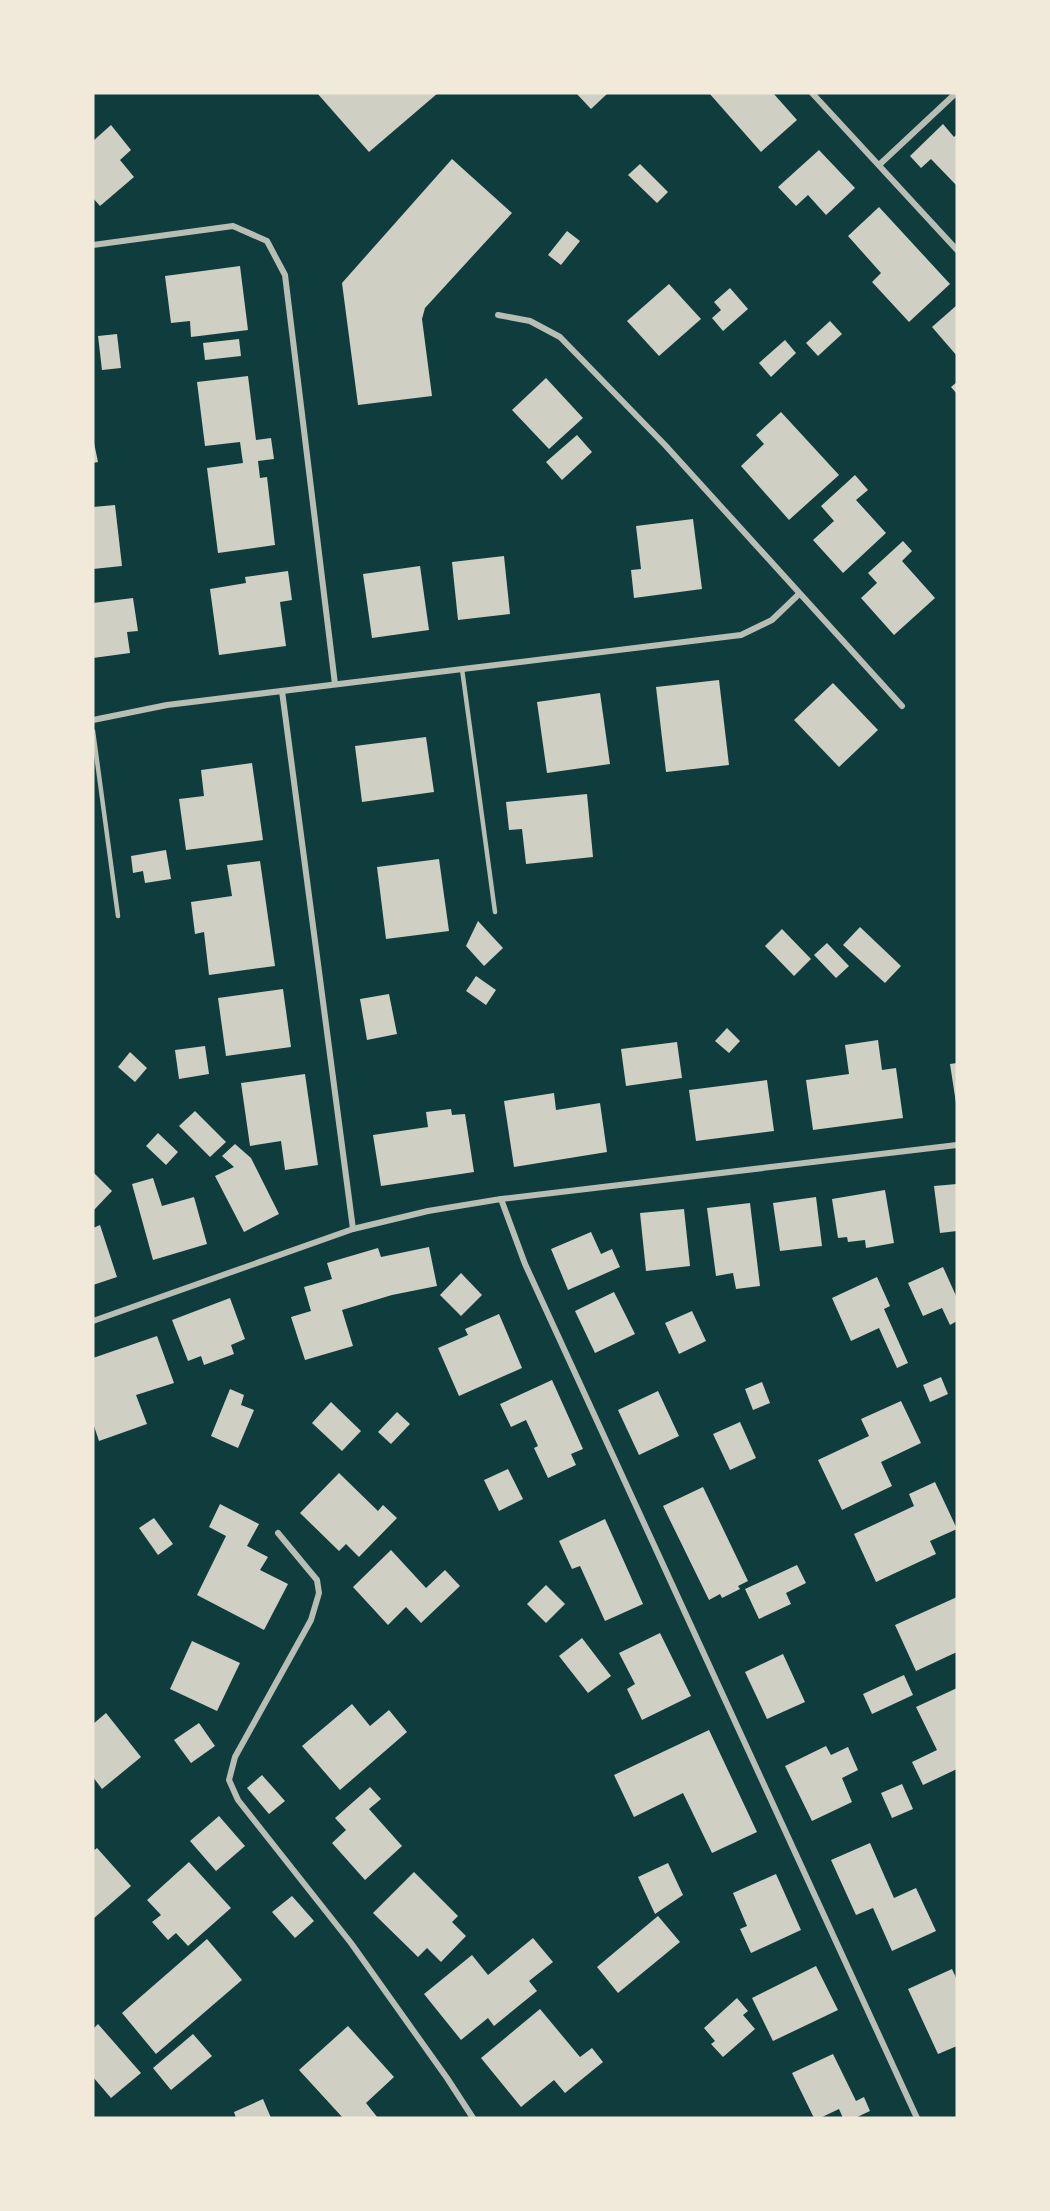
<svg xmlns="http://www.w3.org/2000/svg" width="1050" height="2211" viewBox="0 0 1050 2211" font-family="Literata,serif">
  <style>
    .building { fill: #cfcfc3 }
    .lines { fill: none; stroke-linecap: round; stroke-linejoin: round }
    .service { stroke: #b8beb3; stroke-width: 4.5 }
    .minor { stroke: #b8beb3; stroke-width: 6 }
  </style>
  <rect width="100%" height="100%" fill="#0f3d3e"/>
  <g class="building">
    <path d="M317,93h121l-69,59z"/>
    <path d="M576,93h32l-17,16z"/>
    <path d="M709,93h64l24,27 -36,32z"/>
    <path d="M943,124l11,13 3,-3v52l-26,-27 -10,9 -11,-12z"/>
    <path d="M111,125l20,25 -11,10 14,17 -34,29 -7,-8v-57z"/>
    <path d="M819,150l36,38 -29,27 -18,-20 -12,11 -18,-19z"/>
    <path d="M452,159l60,54 -87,95 -3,11 10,77 -74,9 -16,-122z"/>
    <path d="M640,164l28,28 -11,11 -29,-28z"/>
    <path d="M879,207l71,77 -41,38 -37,-40 9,-9 -33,-37z"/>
    <path d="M567,231l13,10 -19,24 -13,-10z"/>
    <path d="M240,266l8,64 -57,7 -1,-16 -19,2 -6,-47z"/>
    <path d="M669,284l32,35 -42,37 -32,-35z"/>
    <path d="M730,288l18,21 -25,22 -11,-13 9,-8 -7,-8z"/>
    <path d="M957,305v51l-25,-29z"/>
    <path d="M830,321l12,13 -24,22 -12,-13z"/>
    <path d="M117,334l4,34 -19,2 -4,-34z"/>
    <path d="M239,339l2,17 -36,4 -2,-17z"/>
    <path d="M785,340l11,13 -25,24 -12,-14z"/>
    <path d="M248,376l8,64 15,-2 3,21 -16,2 2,17 7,-1 8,68 -57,8 -11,-85 36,-5 -3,-21 -35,4 -8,-64z"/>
    <path d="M546,378l37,40 -34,31 -37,-39z"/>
    <path d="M957,382v12l-6,-7z"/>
    <path d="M781,412l58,63 -50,45 -48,-54 23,-22 -8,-9z"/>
    <path d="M577,435l15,17 -30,28 -16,-18z"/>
    <path d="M93,438l5,24 -5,1z"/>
    <path d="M855,475l13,15 -12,10 30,33 -43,40 -30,-33 21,-19 -13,-15z"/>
    <path d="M115,505l7,61 -29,3v-62z"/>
    <path d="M693,519l9,70 -68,9 -3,-28 10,-1 -5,-43z"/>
    <path d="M903,541l9,10 -10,10 33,37 -41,37 -33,-37 16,-15 -9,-10z"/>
    <path d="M504,556l6,58 -52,6 -6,-58z"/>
    <path d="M420,566l9,64 -57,8 -9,-64z"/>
    <path d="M288,571l4,29 -12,2 6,44 -67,9 -9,-66 36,-6 -1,-6z"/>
    <path d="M133,598l5,33 -11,1 3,21 -37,5v-55z"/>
    <path d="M719,680l10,85 -63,7 -10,-85z"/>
    <path d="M833,683l45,47 -39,37 -45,-47z"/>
    <path d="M600,693l10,71 -63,9 -10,-71z"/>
    <path d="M426,737l8,55 -72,10 -7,-56z"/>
    <path d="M252,763l11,77 -77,10 -7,-51 25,-3 -3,-26z"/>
    <path d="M587,794l6,63 -67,7 -4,-35 -13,1 -3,-28z"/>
    <path d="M166,850l5,29 -26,4 -2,-12 -10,2 -2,-17z"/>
    <path d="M439,859l10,72 -63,8 -9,-72z"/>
    <path d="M260,861l15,105 -66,9 -5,-43 -9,2 -4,-32 41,-6 -5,-31z"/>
    <path d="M478,921l25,27 -19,18 -18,-20z"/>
    <path d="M860,927l41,39 -16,17 -42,-38z"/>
    <path d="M782,929l29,30 -17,17 -29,-30z"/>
    <path d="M827,943l22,23 -13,12 -22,-23z"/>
    <path d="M476,976l20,14 -10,15 -20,-14z"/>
    <path d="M283,989l8,58 -65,9 -8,-58z"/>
    <path d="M389,994l8,40 -30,6 -7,-41z"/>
    <path d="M727,1028l13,13 -11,12 -14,-12z"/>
    <path d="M878,1040l4,30 14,-2 7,50 -90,12 -7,-50 43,-6 -4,-29z"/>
    <path d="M677,1042l5,36 -56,8 -5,-37z"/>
    <path d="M205,1046l4,28 -30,5 -4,-29z"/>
    <path d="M130,1052l17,16 -12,14 -17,-15z"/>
    <path d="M957,1063v40h-1l-6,-39z"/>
    <path d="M305,1074l13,91 -33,5 -4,-29 -31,5 -9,-63z"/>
    <path d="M767,1080l7,51 -78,10 -7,-51z"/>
    <path d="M554,1093l2,17 44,-7 7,49 -93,15 -10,-66z"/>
    <path d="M451,1109l1,6 13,-1 9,58 -93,14 -8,-51 55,-8 -2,-15z"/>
    <path d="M195,1111l31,31 -16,15 -31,-31z"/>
    <path d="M158,1133l20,19 -12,13 -20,-19z"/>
    <path d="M235,1144l16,14 28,56 -35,18 -29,-56 19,-9 -12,-11z"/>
    <path d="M93,1172l19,19 -19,20z"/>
    <path d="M153,1178l9,28 32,-9 13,47 -54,16 -21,-76z"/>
    <path d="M957,1184v47l-17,2 -6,-47z"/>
    <path d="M885,1190l9,53 -28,5 -1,-8 -17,2 -1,-5 -9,1 -6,-39z"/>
    <path d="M816,1197l6,49 -42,5 -7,-48z"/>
    <path d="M750,1203l10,83 -24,3 -3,-16 -17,3 -9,-68z"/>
    <path d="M684,1209l6,57 -44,5 -6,-58z"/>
    <path d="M100,1225l17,52 -24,8v-57z"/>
    <path d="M591,1232l10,22 11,-5 8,18 -52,23 -17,-41z"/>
    <path d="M429,1247l8,39 -45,9 -50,15 11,36 -48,14 -14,-43 20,-6 -7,-24 28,-8 -5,-16 51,-15 3,9z"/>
    <path d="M943,1267l14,31v23l-7,4 -8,-17 -19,8 -15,-33z"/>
    <path d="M461,1273l21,22 -21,21 -21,-21z"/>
    <path d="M877,1277l13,29 -6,3 24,54 -11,5 -18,-40 -28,13 -19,-43z"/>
    <path d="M614,1292l21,42 -40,19 -20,-42z"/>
    <path d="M230,1298l15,41 -14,6 3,9 -30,11 -3,-9 -13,5 -16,-41z"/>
    <path d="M692,1311l14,30 -27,13 -14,-31z"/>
    <path d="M499,1314l23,54 -63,28 -21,-48 30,-13 -3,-6z"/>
    <path d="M157,1336l17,47 -38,12 11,29 -48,17 -6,-18v-65z"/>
    <path d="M941,1377l7,17 -18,8 -7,-17z"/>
    <path d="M552,1380l31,69 -12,5 5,11 -28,13 -14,-30 4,-2 -12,-26 -15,7 -11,-23z"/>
    <path d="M762,1382l8,21 -17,7 -8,-21z"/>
    <path d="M230,1389l14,6 -3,10 13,5 -16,38 -27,-12z"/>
    <path d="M658,1391l21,45 -40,19 -21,-45z"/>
    <path d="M901,1401l20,42 -40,19 11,24 -50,24 -24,-50 51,-24 -8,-17z"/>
    <path d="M331,1402l30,29 -19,20 -30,-28z"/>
    <path d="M397,1412l13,12 -19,20 -13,-12z"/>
    <path d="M740,1422l16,36 -26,12 -17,-36z"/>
    <path d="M508,1469l15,30 -24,12 -15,-31z"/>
    <path d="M339,1473l39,38 5,-6 14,13 -38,39 -13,-13 -7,7 -39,-38z"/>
    <path d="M935,1482l22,47 -27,12 6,13 -60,28 -22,-48 60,-28 -5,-12z"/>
    <path d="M703,1487l45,94 -10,5 2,3 -18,9 -2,-4 -11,6 -46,-94z"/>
    <path d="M220,1504l39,20 -12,22 21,11 -8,13 28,14 -24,46 -67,-35 29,-59 -17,-9z"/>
    <path d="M154,1518l19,26 -15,11 -19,-27z"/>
    <path d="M605,1519l38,85 -38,17 -25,-55 -8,3 -13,-28z"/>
    <path d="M391,1550l35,38 19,-18 15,16 -39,37 -15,-16 -18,18 -35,-38z"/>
    <path d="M797,1565l9,18 -20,10 5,11 -32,15 -14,-30z"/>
    <path d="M546,1585l19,19 -19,19 -19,-19z"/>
    <path d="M957,1597v55l-41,19 -21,-46z"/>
    <path d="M660,1633l31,63 -49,24 -15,-31 8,-5 -16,-31z"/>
    <path d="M582,1638l29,38 -23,17 -29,-37z"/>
    <path d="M192,1641l48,22 -23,48 -47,-22z"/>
    <path d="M783,1654l22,48 -38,17 -22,-47z"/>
    <path d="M904,1675l9,20 -41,19 -9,-20z"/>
    <path d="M957,1688v81l-34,16 -11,-23 25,-12 -21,-43z"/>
    <path d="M352,1704l18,22 19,-16 18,22 -67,58 -38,-44z"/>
    <path d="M106,1713l35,44 -39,32 -9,-12v-53z"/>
    <path d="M199,1723l16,23 -24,17 -17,-23z"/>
    <path d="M709,1730l48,102 -45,21 -29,-60 -49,24 -20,-42z"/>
    <path d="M826,1746l5,9 17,-8 10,23 -16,8 10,24 -40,19 -27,-55z"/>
    <path d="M262,1775l23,26 -16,13 -22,-26z"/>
    <path d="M902,1784l11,25 -21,9 -11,-25z"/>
    <path d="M370,1787l11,12 -12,10 33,37 -37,34 -33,-37 14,-13 -11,-12z"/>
    <path d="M219,1816l26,30 -29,25 -26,-30z"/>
    <path d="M870,1843l24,55 22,-10 20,43 -44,20 -19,-43 -17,7 -25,-55z"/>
    <path d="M97,1848l34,38 -38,33v-68z"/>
    <path d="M189,1862l42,46 -43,38 -12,-13 -8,7 -16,-18 9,-7 -14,-15z"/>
    <path d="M668,1863l15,32 -28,19 -17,-37z"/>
    <path d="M414,1872l44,44 -6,6 14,14 -25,26 -14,-14 -9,9 -45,-44z"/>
    <path d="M776,1874l25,56 -50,23 -11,-24 7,-3 -14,-33z"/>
    <path d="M292,1896l22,25 -19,17 -23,-26z"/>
    <path d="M658,1916l22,26 -62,51 -21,-26z"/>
    <path d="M533,1938l20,24 -24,19 8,10 -43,35 -6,-8 -27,22 -37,-46 48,-39 16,20z"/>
    <path d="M207,1939l35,41 -86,74 -34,-41z"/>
    <path d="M816,1966l22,44 -65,31 -21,-43z"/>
    <path d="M952,1969l5,11v66l-19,8 -30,-65z"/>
    <path d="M737,1998l11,13 -5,4 12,14 -32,28 -12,-13 4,-3 -11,-13z"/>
    <path d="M540,2009l40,48 12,-9 11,14 -38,31 -11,-13 -33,27 -40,-49z"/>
    <path d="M98,2024l43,49 -30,25 -18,-21v-48z"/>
    <path d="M348,2026l46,51 -28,26 12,15h-35l-44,-48z"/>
    <path d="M193,2034l19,22 -41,34 -18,-22z"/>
    <path d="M833,2054l23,47 8,-4 6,14 -15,7h-12l-4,-9 -19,9h-6l-22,-45z"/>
    <path d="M263,2099l8,19h-35l-2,-6z"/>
  </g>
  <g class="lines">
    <g class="service">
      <path d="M462,669l33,243"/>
      <path d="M93,731l25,185"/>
    </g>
    <g class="minor">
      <path d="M812,93l145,157"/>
      <path d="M879,165l77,-72"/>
      <path d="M93,245l140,-19 34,15 18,34 50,409"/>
      <path d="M498,315l32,6 30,16 105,108 237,261"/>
      <path d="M282,691l71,538"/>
      <path d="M93,720l74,-15 574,-70 31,-15 27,-26"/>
      <path d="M501,1199l24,65 392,854"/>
      <path d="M93,1321l260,-92 75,-18 73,-12 456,-54"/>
      <path d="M278,1533l39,47 2,13 -8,27 -76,137 -6,23 9,20 113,143 96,135 26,40"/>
    </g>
  </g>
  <rect width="1050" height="2211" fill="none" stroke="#f1e9da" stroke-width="189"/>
</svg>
